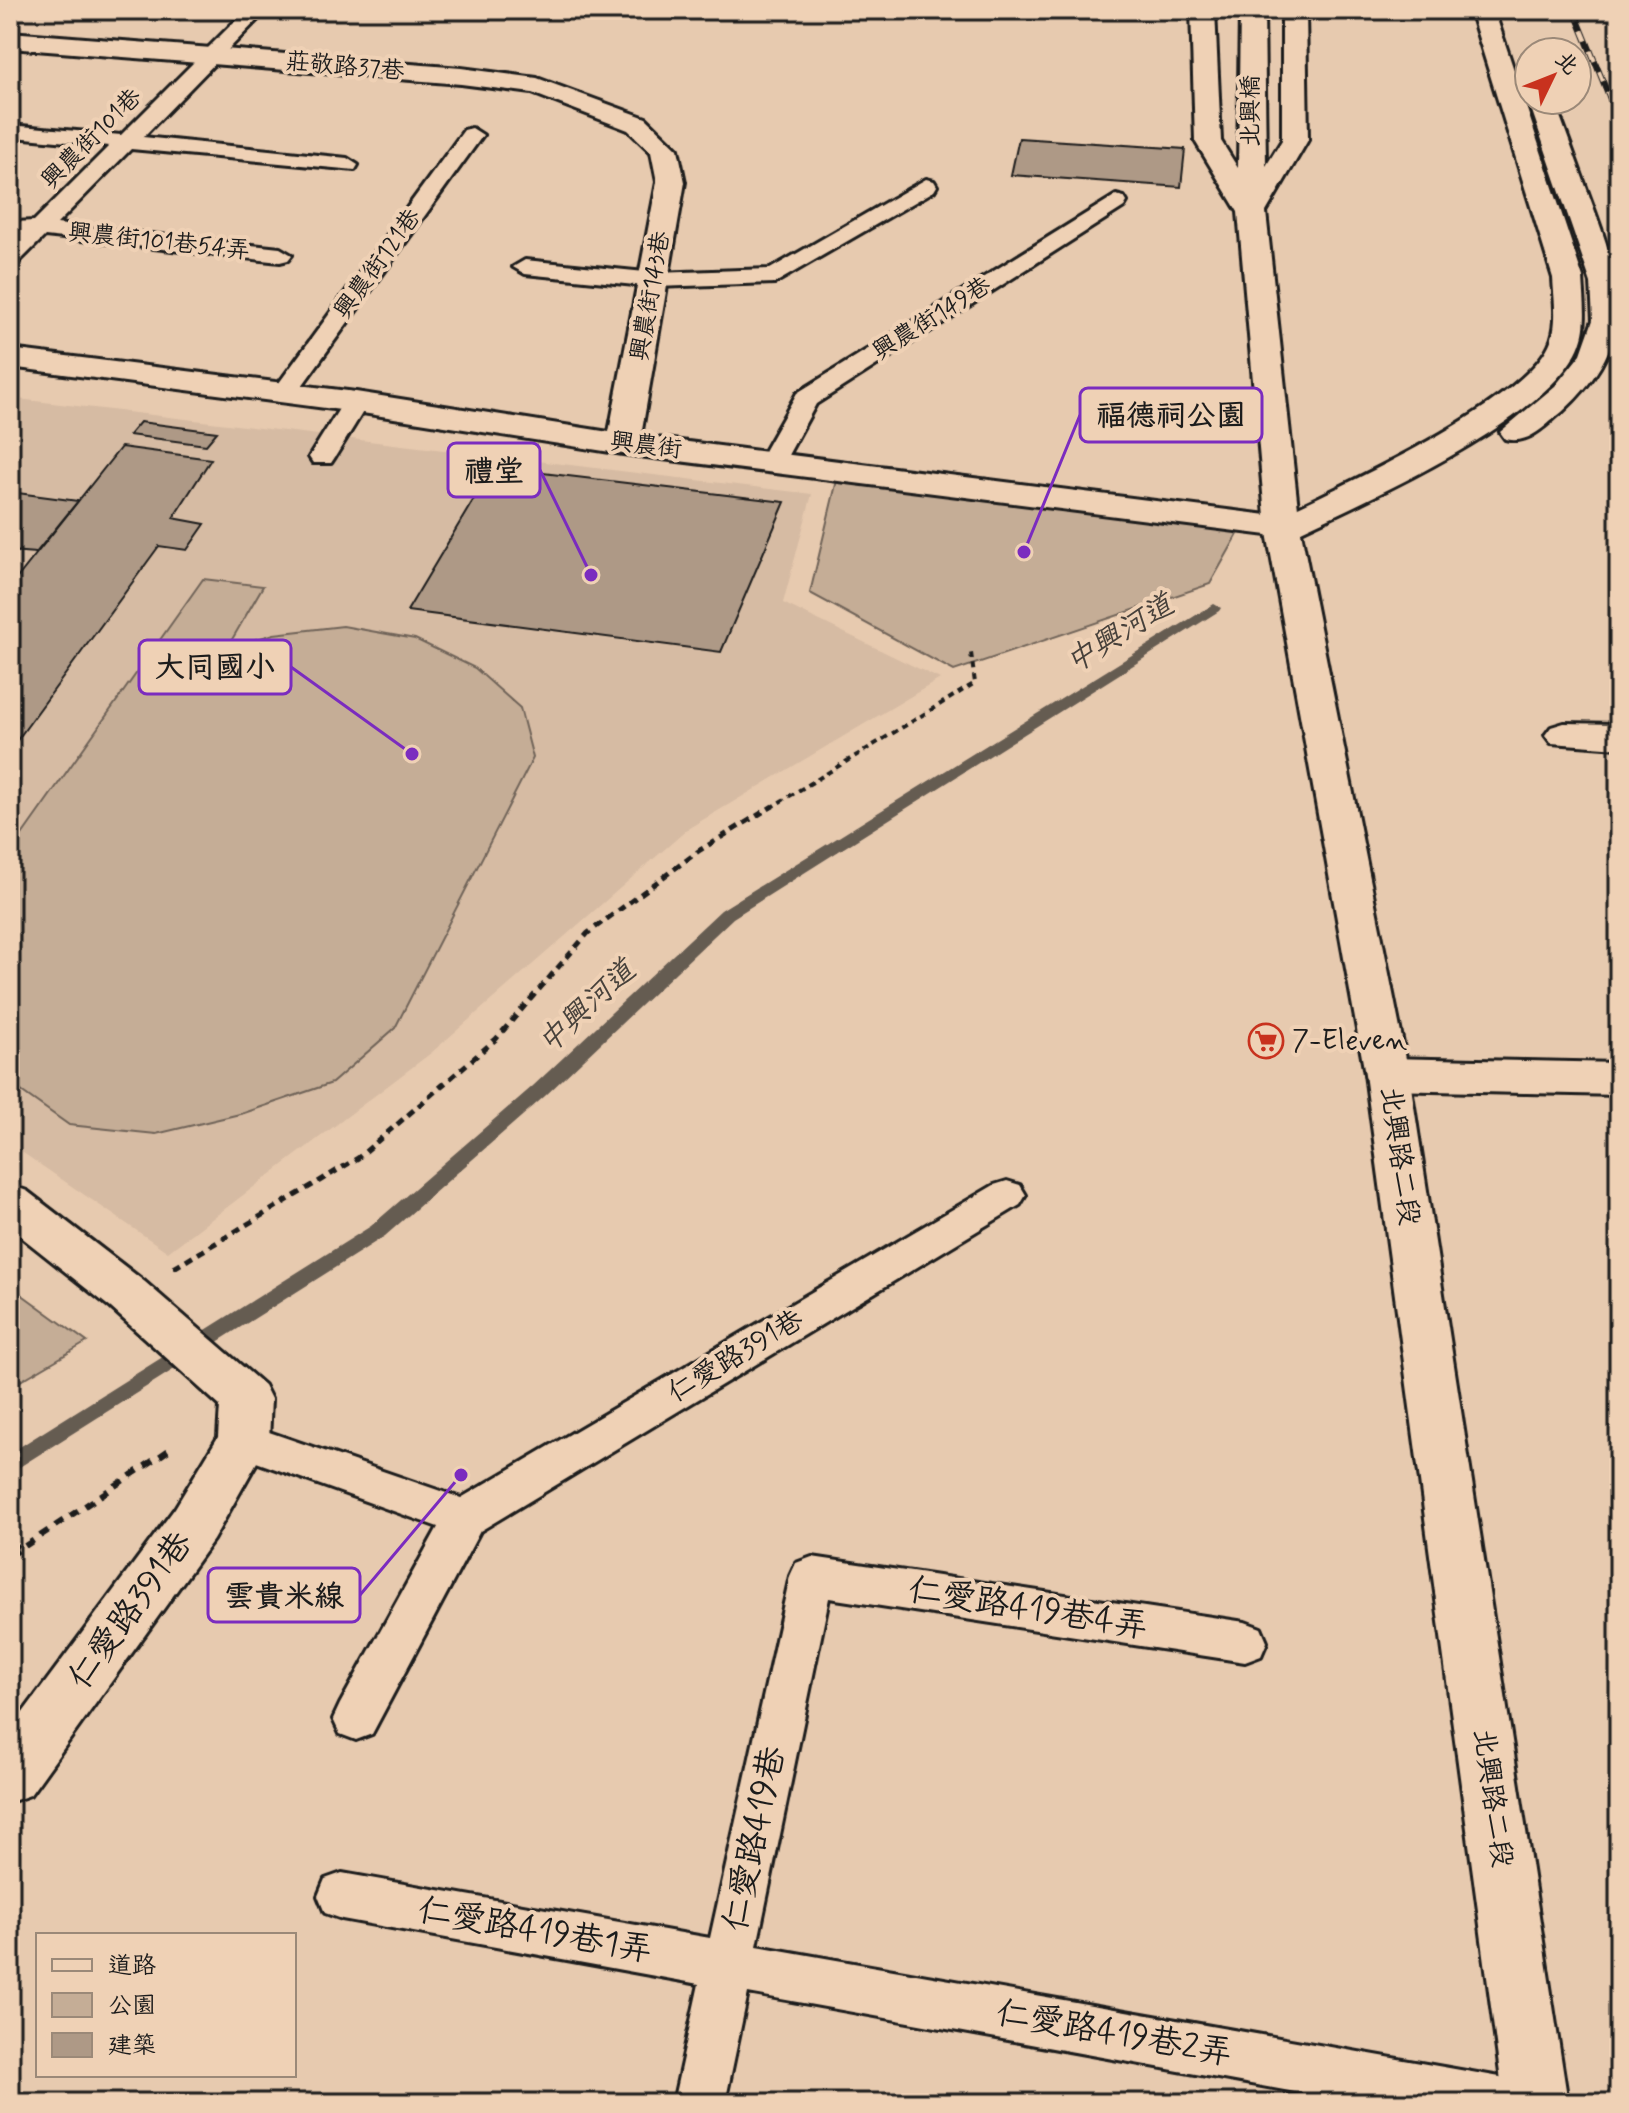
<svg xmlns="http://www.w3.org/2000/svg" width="1629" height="2113" viewBox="0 0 1629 2113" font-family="Mynerve,'LXGW WenKai TC',sans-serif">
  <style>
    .built { fill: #d6bba3 }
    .green { fill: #c5ad96; stroke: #706459; stroke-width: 2 }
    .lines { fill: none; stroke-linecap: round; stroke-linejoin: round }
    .stream { fill: #655b51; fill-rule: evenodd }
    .building { fill: #ae9986; stroke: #1c1c1c; stroke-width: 2 }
    .service-casing { stroke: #1c1c1c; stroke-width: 6 }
    .minor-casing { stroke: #1c1c1c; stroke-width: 6 }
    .tertiary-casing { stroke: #1c1c1c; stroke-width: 6 }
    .trunk-casing { stroke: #1c1c1c; stroke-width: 6 }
    .path-far2 { stroke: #1c1c1c; stroke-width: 4; stroke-dasharray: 6 5; stroke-linecap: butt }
    .path-far1 { stroke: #1c1c1c; stroke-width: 5; stroke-dasharray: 8 6; stroke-linecap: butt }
    .path { stroke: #1c1c1c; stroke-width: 6; stroke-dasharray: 10 8; stroke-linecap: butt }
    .service { fill: #efd1b5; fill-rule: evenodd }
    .minor { fill: #efd1b5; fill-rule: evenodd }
    .tertiary { fill: #efd1b5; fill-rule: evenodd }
    .trunk { fill: #efd1b5; fill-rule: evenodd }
    .rail-casing { stroke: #1c1c1c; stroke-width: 6 }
    .rail { stroke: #efd1b5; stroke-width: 4; stroke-dasharray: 11; stroke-linecap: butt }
    .labels { text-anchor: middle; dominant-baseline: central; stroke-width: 8; stroke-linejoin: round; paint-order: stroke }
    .far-street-label { font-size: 24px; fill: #1c1c1c; stroke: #efd1b5 }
    .poi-label { font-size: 28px; fill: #1c1c1c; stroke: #efd1b5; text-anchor: start }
    .street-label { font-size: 28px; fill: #1c1c1c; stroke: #efd1b5 }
    .water-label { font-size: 30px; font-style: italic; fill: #47413b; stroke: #efd1b5 }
    .near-street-label { font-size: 34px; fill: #1c1c1c; stroke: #efd1b5 }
    .leader { fill: none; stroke: #7b2cbf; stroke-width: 3 }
    .callout-dot { fill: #7b2cbf; stroke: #efd1b5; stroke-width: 3 }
    .callout { fill: #efd1b5; stroke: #7b2cbf; stroke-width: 3 }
    .callout-label { font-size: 30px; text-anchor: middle; font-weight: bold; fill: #1c1c1c }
  </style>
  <rect width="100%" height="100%" fill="#e7caaf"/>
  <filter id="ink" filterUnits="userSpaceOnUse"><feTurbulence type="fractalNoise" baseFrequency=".0125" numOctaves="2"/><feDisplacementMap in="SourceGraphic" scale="16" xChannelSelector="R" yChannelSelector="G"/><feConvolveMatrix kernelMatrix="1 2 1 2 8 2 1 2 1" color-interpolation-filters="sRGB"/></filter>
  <g filter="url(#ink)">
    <path class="built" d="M10,398l802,96 -29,109 157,76 -251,149 -258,225 -263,199 -158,-108z"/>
    <g class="green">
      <path d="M837,480l409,40 -36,64 -256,87 -144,-78z"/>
      <path d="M203,579l60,7 -36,62 47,-14 69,-8 72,13 60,29 45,40 13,50 -138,270 -63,55 -88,30 -88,21 -87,-9 -59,-42v-231z"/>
      <path d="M10,1286l77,56 -77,45z"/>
    </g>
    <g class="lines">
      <path class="stream" d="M1214,604l7,4 -2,3 -486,307 -188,178 -160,140 -375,237v-20l361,-227 162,-140 188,-176z"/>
    </g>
    <g class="building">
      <path d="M1019,138l166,11 -4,38 -170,-12z"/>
      <path d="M140,422l77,10 -11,13 -77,-10z"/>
      <path d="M121,447l90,12 -38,59 32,6 -18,26 -28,-4 -149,204v-163z"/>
      <path d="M493,467l292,35 -64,150 -314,-41z"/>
      <path d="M10,492l68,9 -42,52 -26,-2z"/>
    </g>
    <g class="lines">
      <g class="service-casing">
        <g id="service">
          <path d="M246,10h21l-124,127 204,21 11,7 -3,5 -224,-21 -74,75 223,24 12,7 -4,5 -8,2 -235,-26 -27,27 -8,2v-20l11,-12 -9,-6 4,-5 18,-1 75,-75 -94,-9 -5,-2v-10l111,10z"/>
          <path d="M472,128l11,7 -189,262h-18l-4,-5 4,-5 188,-257z"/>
          <path d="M926,179l8,2 3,5 -3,5 -159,92 -120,4 -130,-13 -12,-7 12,-7 130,13 115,-4z"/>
          <path d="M1116,195l8,2 3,5 -3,5 -308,197 -34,62h-20l-3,-6 38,-67z"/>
          <path d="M356,394l13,8 -34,55 -4,6h-18l-4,-6 38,-61z"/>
          <path d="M1007,1181l13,4 6,10 -6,10 -540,326 -108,203 -16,6 -16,-6 -7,-15 7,-15 98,-177 -210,-75 -6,-12 6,-12 15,-5 218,75 533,-313z"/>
          <path d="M812,1557l433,65 16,6 6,14 -6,14 -16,6 -416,-64 -72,348 743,131 18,8 8,18h-170l-608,-110 -23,110h-52l26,-119 -357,-65 -17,-6 -7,-17 7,-17 17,-6 368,65 80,-362 6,-13z"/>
        </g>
      </g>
      <g class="minor-casing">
        <g id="minor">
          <path d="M10,32l451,36 76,10 109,40 32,31 7,33 -44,254 642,81 12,3 5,7 -5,7 -12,3 -660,-83 -267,-42 -346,-45v-18l346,43 253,40 48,-250 -6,-30 -23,-22 -96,-37 -71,-9 -451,-36z"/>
          <path d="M1564,723l55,1v24l-68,-5 -6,-8 6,-8z"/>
          <path d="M1387,1058l232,5v32l-232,-5 -16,-5 -6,-11 6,-11z"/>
          <path d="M10,1185l17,6 118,91 119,103 7,14 -2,41 -8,15 -48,85 -183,255 -20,7v-72l165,-222 43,-71 2,-31 -109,-98 -101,-80z"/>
        </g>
      </g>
      <g class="tertiary-casing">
        <path id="tertiary" d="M1191,10h24l6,131 17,27 2,-158h24l2,156 16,-26v-130h24l2,130 -42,72 34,315 109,547 159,1029h-64l-139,-1029 -99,-547 -28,-315 -43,-71z"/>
      </g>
      <g class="trunk-casing">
        <g id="trunk">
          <path d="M1470,10h24l89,268c1,22 5,46 -3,66 -28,75 -214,156 -285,190l-12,3 -12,-3 -5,-7 5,-7c64,-31 249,-114 278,-175 10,-20 5,-46 4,-67z"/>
          <path d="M1544,100l9,2 4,6c13,36 27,73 40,109 30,82 32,134 -35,195 -18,14 -33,33 -57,27l-5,-7 55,-46 26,-32 12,-34 -2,-37 -60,-175 4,-6z"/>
        </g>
      </g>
      <path class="path-far2" d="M770,808l205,-125 -4,-30"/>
      <path class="path-far1" d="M174,1268l184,-110 138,-119 92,-106 112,-83 73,-44"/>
      <g class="path">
        <path d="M10,1542l10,7"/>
        <path d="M10,1556l162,-108"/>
      </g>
      <use href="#service" class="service"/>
      <use href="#minor" class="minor"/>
      <use href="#tertiary" class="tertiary"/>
      <use href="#trunk" class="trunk"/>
      <g class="rail-casing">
        <path id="rail" d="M1574,10l45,111"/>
      </g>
      <use href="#rail" class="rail"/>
    </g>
  </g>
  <defs>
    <g id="supermarket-ring" transform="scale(1.8)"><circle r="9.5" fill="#efd1b5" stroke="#c8321e" stroke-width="1.5"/><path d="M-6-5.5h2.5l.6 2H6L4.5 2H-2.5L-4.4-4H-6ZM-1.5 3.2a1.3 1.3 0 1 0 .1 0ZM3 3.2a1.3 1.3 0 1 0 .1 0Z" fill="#c8321e"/></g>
  </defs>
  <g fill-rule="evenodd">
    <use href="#supermarket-ring" x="1266" y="1041"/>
  </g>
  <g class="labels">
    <g class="far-street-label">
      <text transform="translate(345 67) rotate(5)">莊敬路37巷</text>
      <text transform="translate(1251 111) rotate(-90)">北興橋</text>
      <text transform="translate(92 139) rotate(-45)">興農街101巷</text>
      <text transform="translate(159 242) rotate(6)">興農街101巷54弄</text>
      <text transform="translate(378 264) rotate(-54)">興農街121巷</text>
      <text transform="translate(651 296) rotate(-80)">興農街143巷</text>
      <text transform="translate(932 319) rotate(-32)">興農街149巷</text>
      <text transform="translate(646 446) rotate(7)">興農街</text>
    </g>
    <g class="poi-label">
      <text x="1292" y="1041">7-Eleven</text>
    </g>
    <g class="street-label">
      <text transform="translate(1399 1156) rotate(82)">北興路二段</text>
      <text transform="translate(736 1357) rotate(-31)">仁愛路391巷</text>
      <text transform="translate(1492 1798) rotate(82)">北興路二段</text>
    </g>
    <g class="water-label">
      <text transform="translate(1120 634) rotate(-32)">中興河道</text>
      <text transform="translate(587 1007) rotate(-43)">中興河道</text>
    </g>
    <g class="near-street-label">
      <text transform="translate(1028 1609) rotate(9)">仁愛路419巷4弄</text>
      <text transform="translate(131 1611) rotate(-54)">仁愛路391巷</text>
      <text transform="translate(755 1839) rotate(-78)">仁愛路419巷</text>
      <text transform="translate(535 1931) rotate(10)">仁愛路419巷1弄</text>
      <text transform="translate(1114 2034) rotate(10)">仁愛路419巷2弄</text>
    </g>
  </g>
  <path class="leader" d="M1024 552L1080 415M591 575L540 470M412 754L291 667M461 1475L360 1595"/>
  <g class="callout-dot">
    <circle cx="1024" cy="552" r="8"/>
    <circle cx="591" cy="575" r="8"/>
    <circle cx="412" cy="754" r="8"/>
    <circle cx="461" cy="1475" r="8"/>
  </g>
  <g class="callout">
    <rect x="1080" y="388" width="182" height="54" rx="8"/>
    <rect x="448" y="443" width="92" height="54" rx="8"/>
    <rect x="139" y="640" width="152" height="54" rx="8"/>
    <rect x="208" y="1568" width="152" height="54" rx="8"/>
  </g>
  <g class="callout-label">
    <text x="1171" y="425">福德祠公園</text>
    <text x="494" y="481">禮堂</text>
    <text x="215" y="677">大同國小</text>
    <text x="284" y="1606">雲貴米線</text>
  </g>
  <rect width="1629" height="2113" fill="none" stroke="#efd1b5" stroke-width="40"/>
  <rect x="20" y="20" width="1589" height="2073" fill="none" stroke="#1c1c1c" stroke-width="3" filter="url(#ink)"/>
  <rect x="36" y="1933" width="260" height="144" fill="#efd1b5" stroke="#9b8978" stroke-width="2"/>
  <rect x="52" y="1959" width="40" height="12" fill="#efd1b5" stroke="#9b8978" stroke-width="2"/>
  <text x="108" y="1973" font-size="24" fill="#1c1c1c">道路</text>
  <rect x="52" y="1993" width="40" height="24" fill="#c5ad96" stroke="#9b8978" stroke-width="2"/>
  <text x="108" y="2013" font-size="24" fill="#1c1c1c">公園</text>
  <rect x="52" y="2033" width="40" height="24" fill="#ae9986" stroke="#9b8978" stroke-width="2"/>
  <text x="108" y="2053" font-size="24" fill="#1c1c1c">建築</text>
  <g transform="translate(1553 76) rotate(47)"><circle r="38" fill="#efd1b5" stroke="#9b8978" stroke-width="2"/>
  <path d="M0-6L14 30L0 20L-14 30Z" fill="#c8321e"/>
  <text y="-12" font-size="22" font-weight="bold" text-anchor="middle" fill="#1c1c1c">北</text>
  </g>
</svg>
